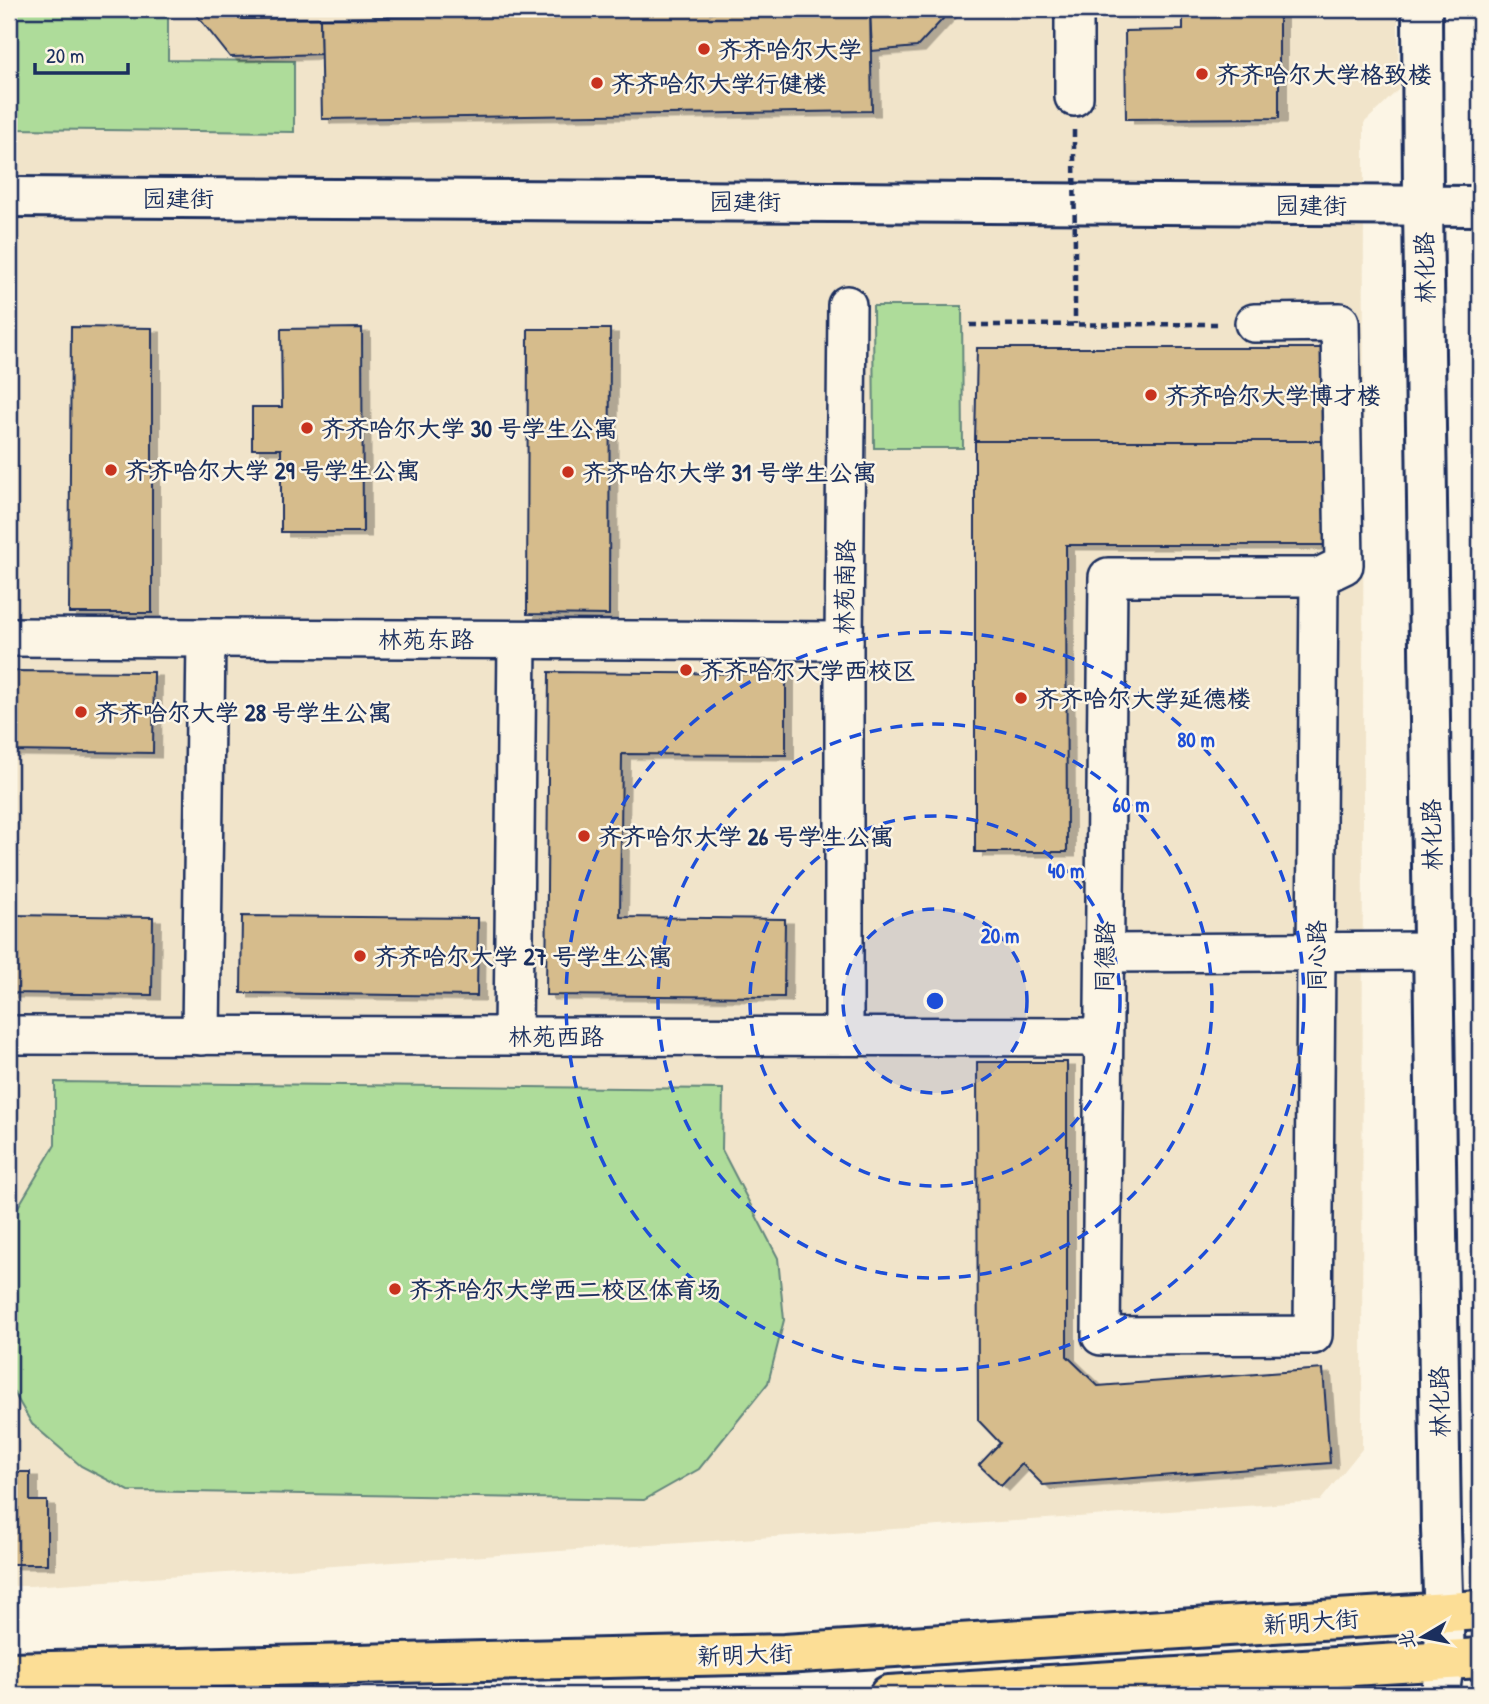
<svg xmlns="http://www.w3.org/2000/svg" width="1489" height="1704" viewBox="0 0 1489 1704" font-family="'Patrick Hand','LXGW WenKai TC',sans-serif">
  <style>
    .built { fill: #f1e4ca }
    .green { fill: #aedc9a; stroke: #64867c; stroke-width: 2 }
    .building { fill: #d6bc8c; stroke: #1b2f5e; stroke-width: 2; filter: url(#shadow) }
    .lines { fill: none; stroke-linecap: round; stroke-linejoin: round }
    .street-casing { stroke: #1b2f5e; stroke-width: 42 }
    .secondary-casing { stroke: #1b2f5e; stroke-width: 44 }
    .highway-casing { stroke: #1b2f5e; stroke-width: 44 }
    .path { stroke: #1b2f5e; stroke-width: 4.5; stroke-dasharray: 7 5; stroke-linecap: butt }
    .street { stroke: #fcf5e5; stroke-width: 37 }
    .secondary { stroke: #fcf5e5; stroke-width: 38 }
    .highway { stroke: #fcde96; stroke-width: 38 }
    .path-bridge { stroke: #1b2f5e; stroke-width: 4.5; stroke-dasharray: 7 5; stroke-linecap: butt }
    .ring { fill: none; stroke: #1d4ed8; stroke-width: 3.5; stroke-dasharray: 12 9 }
    .poi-dot { fill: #c8321e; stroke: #fcf5e5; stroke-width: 2.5 }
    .labels { text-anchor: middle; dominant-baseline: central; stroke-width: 5; stroke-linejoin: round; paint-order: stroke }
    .poi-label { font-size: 24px; font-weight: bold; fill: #1b2f5e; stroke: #fcf5e5; text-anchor: start }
    .street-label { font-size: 24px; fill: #1b2f5e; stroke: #fcf5e5 }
    .centre { fill: #1d4ed8; stroke: #fcf5e5; stroke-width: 3.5 }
    .ring-label { font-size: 21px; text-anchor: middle; font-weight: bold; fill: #1d4ed8; stroke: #fcf5e5; stroke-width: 5; stroke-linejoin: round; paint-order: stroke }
  </style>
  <defs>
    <filter id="shadow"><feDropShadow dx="8" dy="4.5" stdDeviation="0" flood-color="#0004"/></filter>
  </defs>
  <rect width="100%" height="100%" fill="#fcf5e5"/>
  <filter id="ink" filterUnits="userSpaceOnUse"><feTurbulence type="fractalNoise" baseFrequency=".0143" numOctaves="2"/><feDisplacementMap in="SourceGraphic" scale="14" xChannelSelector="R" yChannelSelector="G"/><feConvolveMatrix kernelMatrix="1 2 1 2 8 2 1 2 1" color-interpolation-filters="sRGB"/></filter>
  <g filter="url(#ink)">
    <path class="built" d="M9,9h1389l1,80 -35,34 -2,1326 -42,52 -1290,85h-21z"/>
    <g class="green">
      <path d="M9,9h159v51l126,1v71l-285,-3z"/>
      <path d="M873,306h89l1,142h-89z"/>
      <path d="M55,1082l668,7 -1,61 56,108 6,62 -16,63 -69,86 -55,31 -515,-9 -48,-25 -49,-42 -23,-40v-162l46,-77z"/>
    </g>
    <g class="building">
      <path d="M192,9h41l9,10 78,-1 1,36 -91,3z"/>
      <path d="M881,9h71l-35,38 -45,4 -2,-41z"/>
      <path d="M1183,9h96v109l-153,1 -1,-88 58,-1z"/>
      <path d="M870,10l2,101 -550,8 -2,-101z"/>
      <path d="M71,327l81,1v285h-83z"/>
      <path d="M362,328l1,204h-82v-83h-29v-42h30l-1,-78z"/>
      <path d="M528,329h82l-1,286 -82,-1z"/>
      <path d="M977,348h348l2,93h-352z"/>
      <path d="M975,441h352v104h-261l1,307h-92z"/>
      <path d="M9,671l145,1 -1,81 -144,-2z"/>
      <path d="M549,672l237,2v81l-164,-1 -2,163 165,2 -1,78 -238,-2z"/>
      <path d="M9,915l144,2 -1,78 -143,-2z"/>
      <path d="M242,916l236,2 -1,78 -236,-3z"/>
      <path d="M977,1062h90v294l31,30 225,-17 7,94 -287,22 -21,-21 -21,22 -22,-21 21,-22 -22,-23z"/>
      <path d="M9,1472h21v29h17v63h-38z"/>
    </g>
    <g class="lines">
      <g class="street-casing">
        <g id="street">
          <path d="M1074,9v88"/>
          <path d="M1254,323l86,-1 4,243 -25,12h-211l-7,759 212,-1 6,-758"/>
          <path d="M9,637l835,4"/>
          <path d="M1104,953l329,-2"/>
          <path d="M9,1035l1094,2"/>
          <path d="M201,1036l5,-398"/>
          <path d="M513,1036l4,-396"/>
          <path d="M844,1036v-395l3,-336"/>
          <path d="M1440,1695l5,-35"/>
        </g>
      </g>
      <g class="secondary-casing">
        <g id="secondary">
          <path d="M1422,9l1,197 18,1322 4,132"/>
          <path d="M9,197l1471,9"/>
        </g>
      </g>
      <g class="highway-casing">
        <g id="highway">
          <path d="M9,1672l775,-18 696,-44"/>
          <path d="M889,1695l591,-37"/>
        </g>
      </g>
      <g class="path">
        <path d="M1074,130v24"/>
        <path d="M1075,250v74"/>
        <path d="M970,325l252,-1"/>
      </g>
      <use href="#street" class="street"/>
      <use href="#secondary" class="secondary"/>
      <use href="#highway" class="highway"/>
      <path class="path-bridge" d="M1074,154l1,96"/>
    </g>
  </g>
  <circle cx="935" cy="1001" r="92" fill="#1d4ed8" fill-opacity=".12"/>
  <g class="ring">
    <circle cx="935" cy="1001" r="92"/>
    <circle cx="935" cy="1001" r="185"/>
    <circle cx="935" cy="1001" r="277"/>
    <circle cx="935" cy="1001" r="369"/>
  </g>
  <g class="poi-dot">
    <circle cx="704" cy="49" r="7"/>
    <circle cx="1202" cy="74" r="7"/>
    <circle cx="597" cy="83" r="7"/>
    <circle cx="1151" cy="395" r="7"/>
    <circle cx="307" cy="428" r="7"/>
    <circle cx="111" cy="470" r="7"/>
    <circle cx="568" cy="472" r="7"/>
    <circle cx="686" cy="670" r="7"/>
    <circle cx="1021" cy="698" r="7"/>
    <circle cx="81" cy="712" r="7"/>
    <circle cx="584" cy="836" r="7"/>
    <circle cx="360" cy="956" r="7"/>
    <circle cx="395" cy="1289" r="7"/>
  </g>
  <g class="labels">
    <g class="poi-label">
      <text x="718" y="49">齐齐哈尔大学</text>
      <text x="1216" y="74">齐齐哈尔大学格致楼</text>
      <text x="611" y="83">齐齐哈尔大学行健楼</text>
      <text x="1165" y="395">齐齐哈尔大学博才楼</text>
      <text x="321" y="428">齐齐哈尔大学 30 号学生公寓</text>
      <text x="125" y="470">齐齐哈尔大学 29 号学生公寓</text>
      <text x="582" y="472">齐齐哈尔大学 31 号学生公寓</text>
      <text x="700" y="670">齐齐哈尔大学西校区</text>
      <text x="1035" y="698">齐齐哈尔大学延德楼</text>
      <text x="95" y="712">齐齐哈尔大学 28 号学生公寓</text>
      <text x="598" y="836">齐齐哈尔大学 26 号学生公寓</text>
      <text x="374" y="956">齐齐哈尔大学 27 号学生公寓</text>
      <text x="409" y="1289">齐齐哈尔大学西二校区体育场</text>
    </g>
    <g class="street-label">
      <text x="178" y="198">园建街</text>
      <text x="745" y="201">园建街</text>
      <text x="1311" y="205">园建街</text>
      <text transform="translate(1424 268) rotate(-91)">林化路</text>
      <text transform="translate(844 587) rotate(-89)">林苑南路</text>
      <text x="426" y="639">林苑东路</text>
      <text transform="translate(1431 835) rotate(-91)">林化路</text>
      <text transform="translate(1316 956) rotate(-90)">同心路</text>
      <text transform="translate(1104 957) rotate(-89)">同德路</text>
      <text x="556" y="1036">林苑西路</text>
      <text transform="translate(1439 1402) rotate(-91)">林化路</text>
      <text transform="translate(1311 1621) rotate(-4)">新明大街</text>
      <text transform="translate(745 1654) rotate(-2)">新明大街</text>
    </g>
  </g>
  <circle cx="935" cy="1001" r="10" class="centre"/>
  <g class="ring-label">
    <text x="1196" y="747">80 m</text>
    <text x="1131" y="812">60 m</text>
    <text x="1066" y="878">40 m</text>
    <text x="1000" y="943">20 m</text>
  </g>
  <rect width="1489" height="1704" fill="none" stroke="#fcf5e5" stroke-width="35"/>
  <rect x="18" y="18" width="1454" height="1669" fill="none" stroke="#1b2f5e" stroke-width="2.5" filter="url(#ink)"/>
  <g transform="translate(1423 1637) rotate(260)" stroke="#fcf5e5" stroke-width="5" paint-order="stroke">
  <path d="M0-5L12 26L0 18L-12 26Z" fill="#1b2f5e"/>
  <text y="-10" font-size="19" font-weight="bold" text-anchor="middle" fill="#1b2f5e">北</text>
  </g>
  <path d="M35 63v10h93v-10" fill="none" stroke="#1b2f5e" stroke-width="3.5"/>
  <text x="46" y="63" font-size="21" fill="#1b2f5e" stroke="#fcf5e5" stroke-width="5" paint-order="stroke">20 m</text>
</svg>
